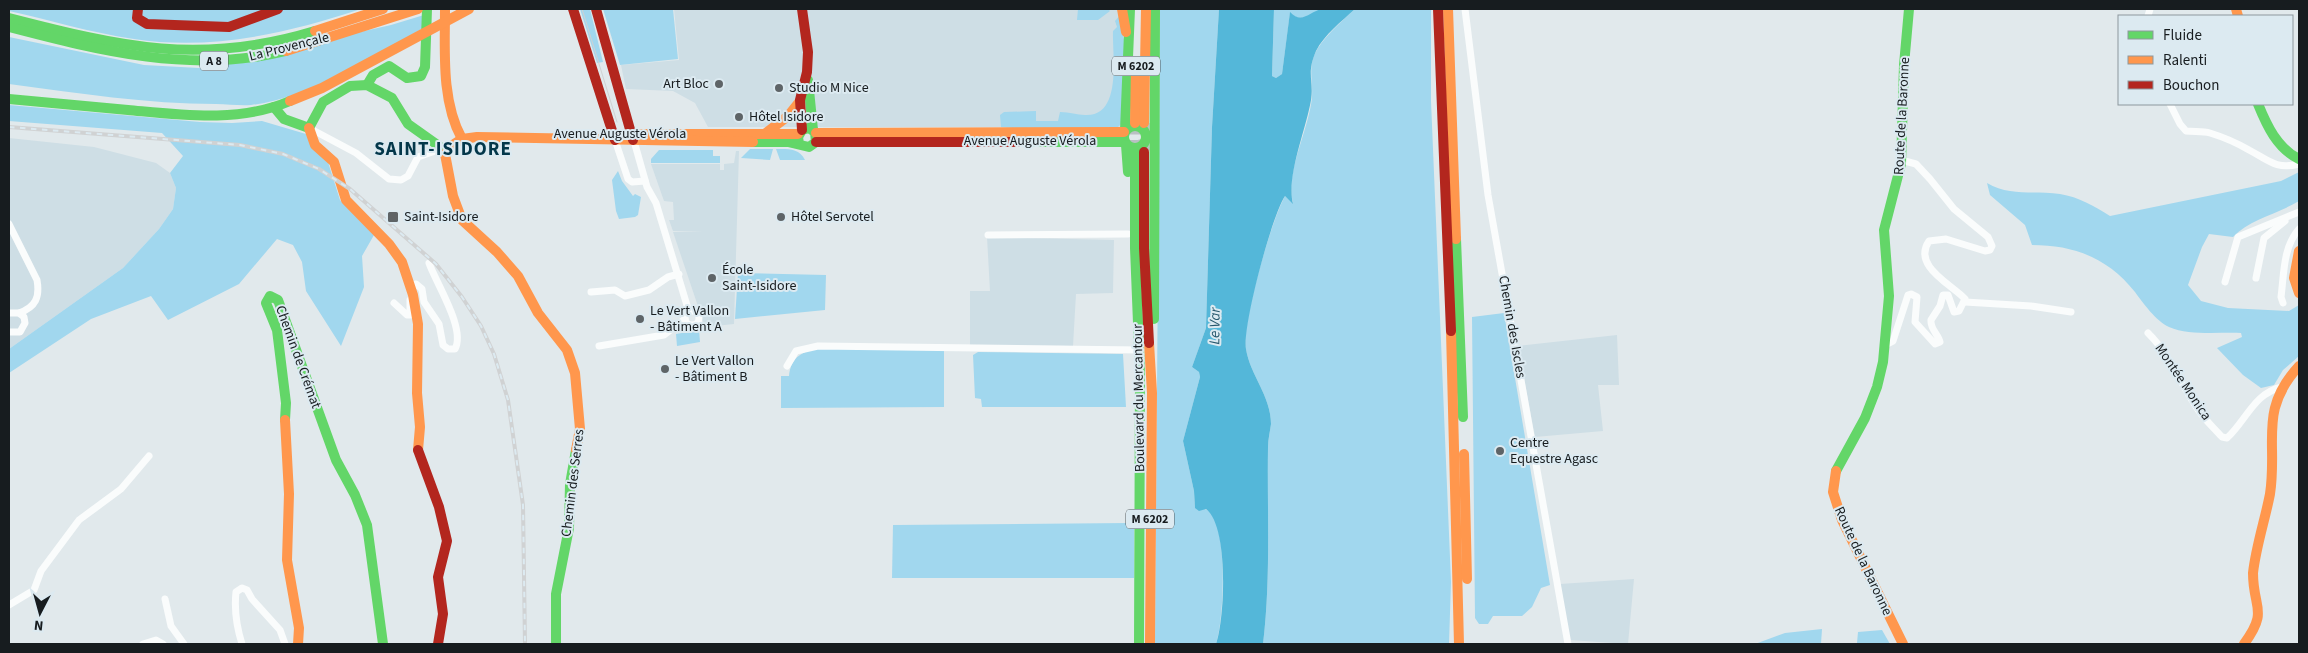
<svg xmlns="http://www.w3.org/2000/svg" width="2308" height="653" viewBox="0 0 2308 653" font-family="'Source Sans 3',sans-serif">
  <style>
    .built { fill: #cedee5 }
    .green { fill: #a1d7ee }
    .water { fill: #54b7d9 }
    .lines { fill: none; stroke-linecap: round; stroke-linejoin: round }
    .primary-tunnel { stroke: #b9c0c3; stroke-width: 11; stroke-dasharray: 11 5.5; stroke-linecap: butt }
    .street { stroke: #fafcfc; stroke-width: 7 }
    .fast { stroke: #63d668; stroke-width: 10 }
    .slow { stroke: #ff974d; stroke-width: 10 }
    .jam { stroke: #b3261e; stroke-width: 10 }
    .tram { stroke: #d0d2d3; stroke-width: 1 }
    .rail-casing { stroke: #d0d2d3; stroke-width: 4 }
    .rail { stroke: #dceaf1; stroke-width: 2; stroke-dasharray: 5.5; stroke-linecap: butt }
    .poi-dot { fill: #5e6467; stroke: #dceaf1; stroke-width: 2 }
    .labels { text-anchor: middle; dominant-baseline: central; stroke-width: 4; stroke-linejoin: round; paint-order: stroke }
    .shield { fill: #dceaf1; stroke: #525a5e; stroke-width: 1 }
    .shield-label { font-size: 12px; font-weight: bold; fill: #171c1f }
    .street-label { font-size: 14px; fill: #171c1f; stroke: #dceaf1 }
    .poi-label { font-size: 14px; fill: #171c1f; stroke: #dceaf1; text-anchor: start }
    .water-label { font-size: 15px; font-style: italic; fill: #27586d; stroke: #dceaf1 }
    .district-label { font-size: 19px; font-weight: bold; letter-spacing: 1px; fill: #03374a; stroke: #dceaf1 }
  </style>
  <rect width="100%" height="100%" fill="#e1e9ec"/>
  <g class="built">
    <path d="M674,9h447l2,118h-415l-13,-24 -22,-12 -47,-2 -5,-24 58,-5z"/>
    <path d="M9,138l85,9 62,16 14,10 6,15 -3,21 -14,20 -36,39 -114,81z"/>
    <path d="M736,151h3l-5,173 -29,3 -32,-95 30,-1h-30l-4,-11h5l-1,-18 -9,-1 -13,-37h69v6h4v-6l10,-1z"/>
    <path d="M987,237l127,3 -1,53 -37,1 -3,52 -103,-1v-54h20z"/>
    <path d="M1617,335l2,50h-21l5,46 -68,6 -17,-91z"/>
    <path d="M1634,579l-6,65 -58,-4 -10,-56z"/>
  </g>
  <g class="green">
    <path d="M9,9h352c-73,24 -149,42 -227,30 -42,-6 -84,-19 -125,-28z"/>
    <path d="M580,9h10l13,53 -6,1z"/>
    <path d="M603,9h70l5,50 -58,6z"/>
    <path d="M1078,9h30l2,2 -12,9h-21z"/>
    <path d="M1160,9h59l-7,118 -6,201 -14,39 7,5 1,5 -17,64 11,50 1,17c5,0 11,0 15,4 18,17 14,109 6,132h-61z"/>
    <path d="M1274,9h47c-10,6 -20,14 -31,4l-8,61 -6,4 -4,-2z"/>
    <path d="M1355,9h76v92l20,481 -2,62h-186c8,-65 4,-131 5,-197 0,-8 2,-15 3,-23 0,-28 -21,-49 -25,-75 -5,-25 26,-130 39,-153l8,7c-8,-31 16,-73 19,-106 1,-18 -5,-32 6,-49 9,-14 24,-27 37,-39z"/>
    <path d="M424,15l-1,13c-47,29 -117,71 -172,77 -11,1 -23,-1 -35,-1 -69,0 -138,-11 -207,-20v-47l135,28 55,3 192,-43z"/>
    <path d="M1120,15l5,31 -1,75 -6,6 -82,3 -35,-3 -1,-12 4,-3 32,-1v10h22l2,-9c10,0 17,3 25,3 38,2 27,-61 28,-84l4,-4 -2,-6z"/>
    <path d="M9,105l191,17 32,1 30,-2 44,13 22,28 12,38 34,35 -12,21 2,31 -23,59 -35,-55 -4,-29 -9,-17 -16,-6 -38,45 -71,36 -17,-24 -60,23 -82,54v-24l114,-81 36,-39 14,-20 3,-21 -6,-15 13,-17 -21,-23 -153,-12z"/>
    <path d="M750,149h23l-3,11 -29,-2z"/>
    <path d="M776,149c13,0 23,-1 29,11h-25z"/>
    <path d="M659,150h54v6h7v7h-69v-4z"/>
    <path d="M618,171l4,10 11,15 2,-2 6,3 -3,18 -3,2 -16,2 -3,-8 -4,-31z"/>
    <path d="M2299,172v29c-21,13 -49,18 -66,36l-24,-3 -7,13 -14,38 13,16 27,7 61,3 10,-6v51l-16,14 -9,15 -13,3 -18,-13 -26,-27 25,-11 -1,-4c-22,-1 -51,3 -72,-6 -13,-6 -26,-24 -34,-35 -27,-34 -61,-47 -103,-47l-7,-20 -35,-30 -3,-12c23,14 48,7 73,11 19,3 34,12 50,22l171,-35z"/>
    <path d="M738,273l88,2 -1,35 -90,9z"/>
    <path d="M1504,313l46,272 -9,3 -9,19 -10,9h-29l-5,8h-9l-4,-6 -3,-301z"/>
    <path d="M699,330l1,12 -23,4 -1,-12z"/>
    <path d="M821,348l123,2v57l-163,1v-32h8c2,-20 14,-25 32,-28z"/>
    <path d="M978,352l145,2 3,53h-144l-1,-8 -6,-1 -2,-43z"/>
    <path d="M1129,523l5,4v51h-242l1,-53z"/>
    <path d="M1822,629l-1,15h-66l30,-11z"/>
    <path d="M1882,630l8,14h-47l14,-1 1,-11z"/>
  </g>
  <path class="water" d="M1219,9h55l-2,67 4,2 6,-4 8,-62c12,13 20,-1 32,-3 10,-2 23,0 33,0 -13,12 -31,26 -39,42 -10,23 -2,29 -5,49 -5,30 -25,76 -18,104l-8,-8c-13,19 -43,131 -39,153 4,26 25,47 25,75 -1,8 -3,15 -3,23 -1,66 3,131 -5,197h-47c9,-26 13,-118 -10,-135l-7,2 -4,-3 -1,-17 -11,-50 17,-64 -1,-5 -7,-5 14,-39 6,-201z"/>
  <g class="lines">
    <g class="primary-tunnel">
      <path d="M1144,123v29"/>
      <path d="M1135,151v-28"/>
    </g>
    <g class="street">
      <path d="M1465,9l23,186 80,449"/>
      <path d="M2148,16l2,-7"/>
      <path d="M2170,104l10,20 6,7c8,1 17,0 24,2 13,4 27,10 39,17 19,10 27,20 50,14"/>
      <path d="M309,128l47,25 33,26 12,1 7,-4 10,-19 20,-7"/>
      <path d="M615,140l13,39 4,3 13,-1"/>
      <path d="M634,141l13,46 9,16 33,109"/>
      <path d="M9,224l28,56c3,17 -1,27 -18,33"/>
      <path d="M988,235l140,-1"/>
      <path d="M2256,278l8,-40 21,-17"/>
      <path d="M2225,282l13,-45 61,-25"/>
      <path d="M411,285l5,-1 6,5 2,13 15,22 4,21 5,4h7c11,-20 -19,-66 -26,-86"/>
      <path d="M591,292l24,-2 10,6 24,-6 19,-13 11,-3"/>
      <path d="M1965,302l66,4 40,6"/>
      <path d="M394,303l13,12h3v-15"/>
      <path d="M2283,303l-2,-6c3,-23 2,-50 18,-68"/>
      <circle cx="692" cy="318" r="7"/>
      <path d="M9,313h10l5,4 1,6 -5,9h-11"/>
      <path d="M2148,333c24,24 32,51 51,78 6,9 15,17 23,26l5,1c19,-17 27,-45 55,-51"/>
      <path d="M1885,345l8,-4 15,-46 3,-1 6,3 -2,25 20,22 5,-2c-2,-8 -10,-13 -9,-22l9,-14 3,-11h5l6,17 5,-1 6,-12c-14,-15 -53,-33 -36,-58l17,-2 39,12 5,-1 2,-4 -4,-9 -34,-28 -24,-30 -14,-15 -15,-4"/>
      <path d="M599,346l65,-11 21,-16"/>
      <path d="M787,366l9,-15 22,-5 322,4"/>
      <path d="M165,599l6,27 13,18"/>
      <path d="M9,605l25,-15 7,-19 38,-51 42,-31 28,-33"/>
      <path d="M143,644l13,-4 7,4"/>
      <path d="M242,644c-5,-16 -8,-34 -6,-52l6,-4 5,2 5,9 28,31 5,14"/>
    </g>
    <g class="fast">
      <path d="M9,18c113,29 191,48 306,13"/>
      <path d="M9,27c92,24 183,47 277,24"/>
      <path d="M808,80l5,50"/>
      <path d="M367,85l6,-10 16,-9 18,12 14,-2 4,-9 2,-58"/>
      <path d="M9,99c40,4 79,7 119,11 54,5 111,13 162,-9"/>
      <path d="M2258,104c9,22 19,44 41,55"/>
      <path d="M274,107l10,12 25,9"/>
      <circle cx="1135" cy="137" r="11"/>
      <path d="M309,128l14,-26 27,-16 17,-1 25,13 16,26 31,22"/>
      <path d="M1125,130l5,-121"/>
      <path d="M753,142h35l21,5 7,-5 -1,-10 -6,-4 -7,2 -4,7 1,7"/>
      <path d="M1023,142h101"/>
      <path d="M1126,145l2,27"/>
      <path d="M1135,151v97l5,125 -1,271"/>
      <path d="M1456,239l7,178"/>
      <path d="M1154,319l1,-310"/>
      <path d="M285,420l1,-17 -9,-73 -11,-27 4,-7 8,4 58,160 19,35 12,30 16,119"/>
      <path d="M1836,471l29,-53 12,-31 6,-25 6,-66 -5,-66 17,-66 3,-99 5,-56"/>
      <path d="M556,644v-50l13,-66 1,-44 6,-34"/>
    </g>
    <g class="slow">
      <path d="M445,9c0,42 -4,92 17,130"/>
      <path d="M1122,9l4,23"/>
      <path d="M1448,9l8,230"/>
      <path d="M2236,9l2,7"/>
      <path d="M315,31l68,-22"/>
      <path d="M286,51l132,-42"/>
      <path d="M290,101l32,-13 147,-79"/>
      <path d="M1135,123l1,-55"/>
      <path d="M1144,123l2,-114"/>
      <path d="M309,128l6,17 19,17 12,38 43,44 13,18 11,33 5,29 -1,69 3,34 -2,23"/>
      <path d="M766,133l22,-17 12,-15"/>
      <path d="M816,133l308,-1"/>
      <path d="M622,134h176"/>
      <path d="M448,148l14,-9 15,-2 276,5"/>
      <path d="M445,154l8,42 9,24 35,32 21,24 20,37 29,37 8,23 5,56 -4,21"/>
      <path d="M2299,251l-5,27 5,15"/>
      <path d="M1451,331l8,313"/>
      <path d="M1149,343l3,50 -2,251"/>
      <path d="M285,420l4,74 -2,66 12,68 -1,16"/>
      <path d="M1464,454l3,125"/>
      <path d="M1836,471l-3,21 9,28 61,124"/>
      <path d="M2244,644c25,-34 9,-35 9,-71 3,-27 12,-53 17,-79 8,-53 -12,-83 29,-128"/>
    </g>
    <g class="jam">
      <path d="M138,9l-1,9 10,6 82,3 49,-18"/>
      <path d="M573,9l42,131"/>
      <path d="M596,9l37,131"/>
      <path d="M802,9l6,43 -1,20 -7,28 2,30"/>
      <path d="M1438,9l13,322"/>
      <path d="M816,142h207"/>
      <path d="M1144,152v96l5,95"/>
      <path d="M418,450l21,57 8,34 -9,36 5,37 -5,30"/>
    </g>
    <path class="tram" d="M582,9l35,113"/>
    <g class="rail-casing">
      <path id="rail" d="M9,127l231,18 43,9 36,15 31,20 86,75 26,33 19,29 13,28 14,46 15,105 2,139"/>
    </g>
    <use href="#rail" class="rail"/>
  </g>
  <g class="poi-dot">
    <circle cx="719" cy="84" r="5"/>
    <circle cx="779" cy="88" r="5"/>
    <circle cx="739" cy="117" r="5"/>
    <rect x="387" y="211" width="12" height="12" rx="2.5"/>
    <circle cx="781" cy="217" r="5"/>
    <circle cx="712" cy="278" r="5"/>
    <circle cx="640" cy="319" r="5"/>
    <circle cx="665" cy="369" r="5"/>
    <circle cx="1500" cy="451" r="5"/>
  </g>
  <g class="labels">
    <g class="shield">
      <rect x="200" y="51.5" width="28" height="19" rx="4"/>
      <rect x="1112" y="56.5" width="48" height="19" rx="4"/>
      <rect x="1126" y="509.5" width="48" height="19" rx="4"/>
    </g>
    <g class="shield-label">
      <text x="214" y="61">A 8</text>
      <text x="1136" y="66">M 6202</text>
      <text x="1150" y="519">M 6202</text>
    </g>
    <g class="street-label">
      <text transform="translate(289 47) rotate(-14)">La Provençale</text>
      <text transform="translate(1902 116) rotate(-87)">Route de la Baronne</text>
      <text x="620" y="134">Avenue Auguste Vérola</text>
      <text x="1030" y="141">Avenue Auguste Vérola</text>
      <text transform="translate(1512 327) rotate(80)">Chemin des Iscles</text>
      <text transform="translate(298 357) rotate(70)">Chemin de Crémat</text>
      <text transform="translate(2183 382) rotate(56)">Montée Monica</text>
      <text transform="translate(1139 398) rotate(-91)">Boulevard du Mercantour</text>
      <text transform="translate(573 483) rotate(-83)">Chemin des Serres</text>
      <text transform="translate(1863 561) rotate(65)">Route de la Baronne</text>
    </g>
    <g class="poi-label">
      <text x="709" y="84" text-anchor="end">Art Bloc</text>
      <text x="789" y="88">Studio M Nice</text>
      <text x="749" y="117">Hôtel Isidore</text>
      <text x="404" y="217">Saint-Isidore</text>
      <text x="791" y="217">Hôtel Servotel</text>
      <text x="722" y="270">École<tspan x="722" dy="16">Saint-Isidore</tspan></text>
      <text x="650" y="311">Le Vert Vallon<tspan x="650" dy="16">- Bâtiment A</tspan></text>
      <text x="675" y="361">Le Vert Vallon<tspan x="675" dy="16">- Bâtiment B</tspan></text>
      <text x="1510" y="443">Centre<tspan x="1510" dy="16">Equestre Agasc</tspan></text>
    </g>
    <g class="water-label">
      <text transform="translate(1215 326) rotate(-89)">Le Var</text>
    </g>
    <g class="district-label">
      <text x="443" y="149">SAINT-ISIDORE</text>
    </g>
  </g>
  <rect width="2308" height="653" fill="none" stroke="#171c1f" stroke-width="20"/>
  <rect x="2118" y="15" width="175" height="90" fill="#dceaf1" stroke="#8d989d"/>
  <rect x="2128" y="31" width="25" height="8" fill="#63d668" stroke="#8d989d"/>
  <text x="2163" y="40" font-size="15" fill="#171c1f">Fluide</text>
  <rect x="2128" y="56" width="25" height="8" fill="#ff974d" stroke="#8d989d"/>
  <text x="2163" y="65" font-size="15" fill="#171c1f">Ralenti</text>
  <rect x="2128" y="81" width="25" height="8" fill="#b3261e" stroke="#8d989d"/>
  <text x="2163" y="90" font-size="15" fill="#171c1f">Bouchon</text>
  <g transform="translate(40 613) rotate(186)" stroke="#dceaf1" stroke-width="4" paint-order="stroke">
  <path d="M0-4L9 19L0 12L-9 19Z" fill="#171c1f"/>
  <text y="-8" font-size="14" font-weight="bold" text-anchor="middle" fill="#171c1f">N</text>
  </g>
</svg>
